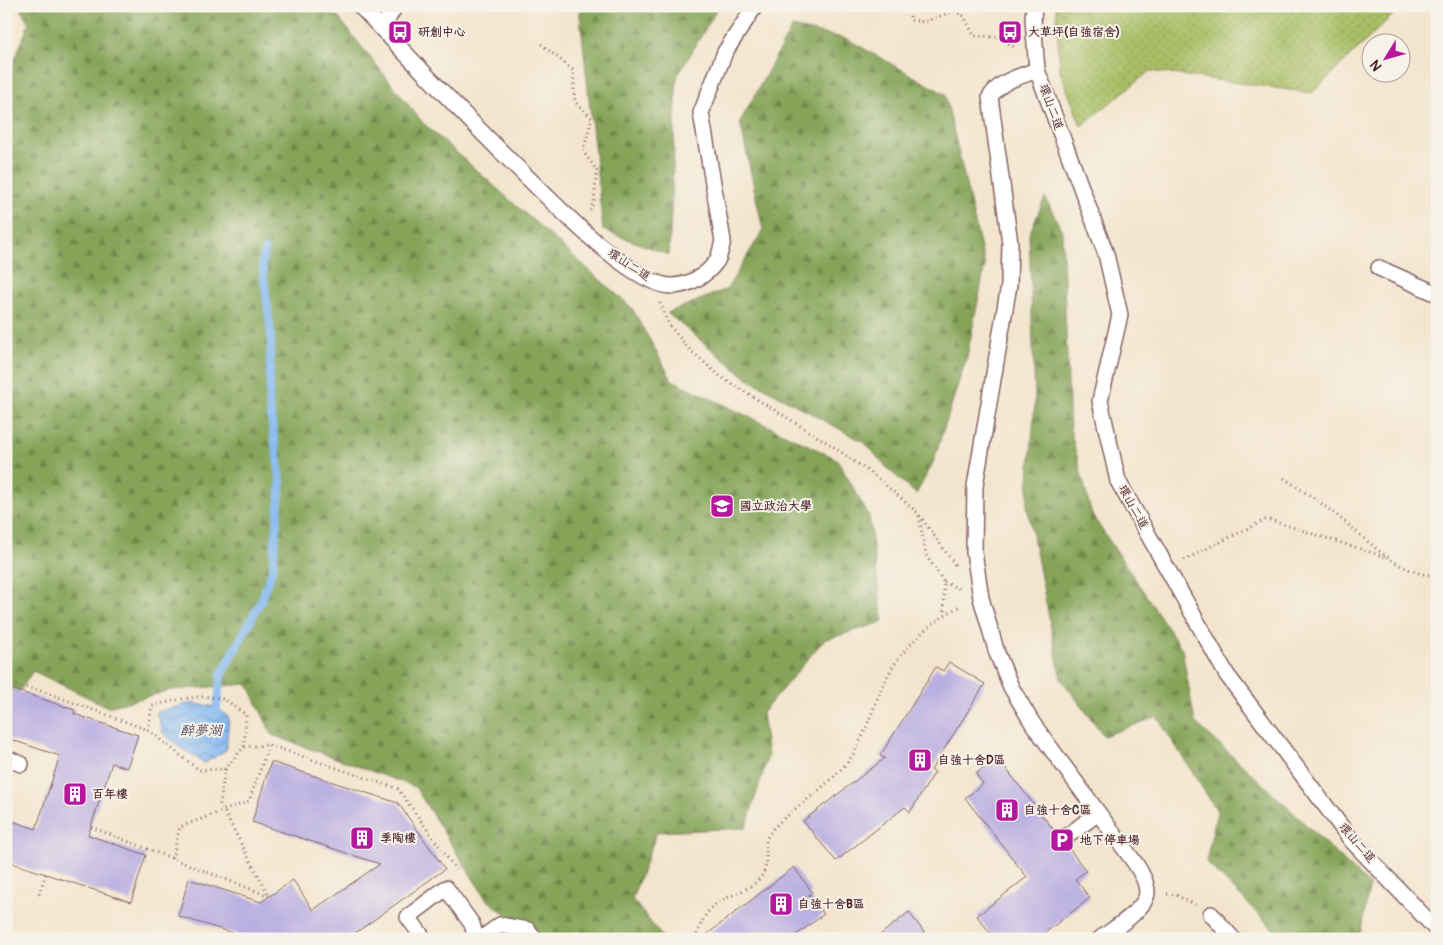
<svg xmlns="http://www.w3.org/2000/svg" width="1443" height="945" viewBox="0 0 1443 945" font-family="Pangolin,'LXGW WenKai TC',sans-serif">
  <style>
    .grass { fill: url(#grass-dots); stroke: #786e47 }
    .forest { fill: url(#forest-firs); stroke: #686242 }
    .water { fill: url(#water-waves); stroke: #666c8e }
    .lines { fill: none; stroke-linecap: round; stroke-linejoin: round }
    .stream { stroke: #82b8f1; stroke-width: 8 }
    .building { fill: #b9afe1 }
    .service-casing { stroke: #856464; stroke-width: 18 }
    .path { stroke: #856464; stroke-width: 3; stroke-dasharray: 1 4; stroke-linecap: butt }
    .service { stroke: #fff; stroke-width: 15 }
    .labels { text-anchor: middle; dominant-baseline: central; stroke-width: 4; stroke-linejoin: round; paint-order: stroke }
    .poi-label { font-size: 12px; font-weight: bold; fill: #4a1f2b; stroke: #f7f3e8; text-anchor: start }
    .street-label { font-size: 12px; fill: #4a1f2b; stroke: #f7f3e8 }
    .water-label { font-size: 14px; font-style: italic; fill: #5b4d66; stroke: #f7f3e8 }
  </style>
  <defs>
    <pattern id="grass-dots" width="8" height="8" patternUnits="userSpaceOnUse" patternTransform="scale(1.25)"><rect width="8" height="8" fill="#a7bd63"/><path d="M2 2h.1M6 6h.1" fill="none" stroke="#8a9952" stroke-width="1.8" stroke-linecap="round"/></pattern>
    <pattern id="forest-firs" width="22" height="20" patternUnits="userSpaceOnUse" patternTransform="scale(1.25)"><rect width="22" height="20" fill="#85a459"/><path d="M5 1l3.5 6h-7zM16 11l3.5 6h-7z" fill="#6f854a"/></pattern>
    <pattern id="water-waves" width="16" height="10" patternUnits="userSpaceOnUse" patternTransform="scale(1.25)"><rect width="16" height="10" fill="#82b8f1"/><path d="M0 5q4-4 8 0t8 0" fill="none" stroke="#6c95c3"/></pattern>
  </defs>
  <rect width="100%" height="100%" fill="#f7f3e8"/>
  <filter id="ink" filterUnits="userSpaceOnUse"><feTurbulence type="fractalNoise" baseFrequency=".02" numOctaves="2"/><feDisplacementMap in="SourceGraphic" scale="10" xChannelSelector="R" yChannelSelector="G"/><feConvolveMatrix kernelMatrix="1 2 1 2 8 2 1 2 1" color-interpolation-filters="sRGB"/></filter>
  <filter id="wash" filterUnits="userSpaceOnUse"><feTurbulence type="fractalNoise" baseFrequency=".0096" numOctaves="4" result="noise"/><feDisplacementMap in="SourceGraphic" scale="20" xChannelSelector="R" yChannelSelector="G"/><feGaussianBlur stdDeviation="1.12" result="paint"/><feColorMatrix in="noise" values="0 0 0 0 0 0 0 0 0 0 0 0 0 0 0 0 0 1.4 0 .05"/><feComposite in="paint" operator="in"/></filter>
  <g filter="url(#wash)">
    <rect width="100%" height="100%" fill="#f3e5cd"/>
    <path class="grass" d="M1056,6h346l-90,87 -162,-22 -69,55 -21,-55z"/>
    <g class="forest">
      <path d="M19,6h310l94,117 209,185 40,72 165,79 32,57 14,106 -59,18 -62,73 6,43 -22,72 -89,4 -25,67 32,40h-126l-52,-40 -71,-112 -143,-52 -24,-51 -76,6 -64,17 -75,-36 -20,30 -7,2v-620l23,-60z"/>
      <path d="M579,6h140l-42,71 -8,178 -66,-25z"/>
      <path d="M792,27l55,12 98,55 40,172 -18,90 -34,107 -17,31 -29,-26 -22,-25 -117,-64 -81,-66 60,-24 36,-59 -23,-108z"/>
      <path d="M1045,197l17,34 8,198 22,86 90,134 13,73 81,74 94,90 -11,53h-76l-77,-77 11,-51 -60,-94 -53,19 -43,-57 -34,-173 8,-105 -6,-166z"/>
    </g>
    <path class="water" d="M191,703l26,4 12,11 -3,32 -21,13 -24,-15 -18,-15 -7,-21z"/>
    <g class="lines">
      <path class="stream" d="M217,707l4,-32 40,-74 12,-34 8,-85 -12,-77 2,-72 -9,-70 3,-13"/>
    </g>
    <g id="blocks">
      <g class="building">
        <path d="M949,662l36,22 -54,86 4,2 -25,40 -5,-5 -69,54 -33,-40 82,-63 -5,-2 56,-89 7,4z"/>
        <path d="M6,687l69,23 -1,4 64,21 -11,33 -15,-5 -24,72 58,20 -15,47 -125,-41v-42l30,10 24,-73 -54,-18z"/>
        <path d="M997,757l59,76 -3,8 2,5 8,3 5,-2 18,24 -11,8 15,19 -53,41h-42l-18,-23 50,-39 -62,-79 18,-14 -7,-10z"/>
        <path d="M271,762l127,41 47,66 -98,70h-95l-74,-23 11,-37 72,23 32,-22 20,30 67,-46 -128,-42z"/>
        <path d="M794,867l18,25 -3,3 15,19 -33,25h-90z"/>
        <path d="M909,912l20,27h-54z"/>
      </g>
    </g>
  </g>
  <g filter="url(#ink)">
    <use href="#blocks" fill-opacity="0" stroke="#856464" stroke-width="1"/>
    <g class="lines">
      <g class="service-casing">
        <g id="service">
          <path d="M360,6c55,57 108,114 165,169 28,27 107,110 146,111 17,0 35,-10 45,-24 4,-5 5,-15 7,-21l-22,-128 24,-61 30,-46"/>
          <path d="M1034,6l-1,13 4,51 69,184 14,61 -20,86 18,80 109,194 125,166 85,89"/>
          <path d="M382,29l13,-23"/>
          <path d="M1037,70c-18,7 -36,10 -47,27l20,146 -1,42 -34,201 -1,66 7,46 16,55 14,34 22,37 102,139c6,9 12,19 12,29 0,17 -34,37 -47,47"/>
          <path d="M1379,268l58,26"/>
          <path d="M6,758l15,6"/>
          <path d="M1062,840l36,-27"/>
          <path d="M1211,914l22,25"/>
          <path d="M424,939l-16,-22 38,-29 26,36 4,15"/>
          <path d="M481,939l19,-14 28,5 7,9"/>
        </g>
      </g>
      <g class="path">
        <path d="M910,6v14l14,2 30,-11 10,5 10,20 25,1 15,10"/>
        <path d="M541,44l32,26 2,32 17,16 -9,34 14,18 -3,32 -4,8"/>
        <path d="M660,303l9,22 20,24 32,28 110,68 44,31 43,37 37,52"/>
        <path d="M1284,478c19,13 38,25 56,40 27,21 60,59 97,57"/>
        <path d="M919,516l7,39 18,27v33"/>
        <path d="M1184,560l83,-41 121,39"/>
        <path d="M944,582l16,7"/>
        <path d="M6,684l33,6 109,40 51,40 26,-1 19,-22 25,-2 129,44 59,82"/>
        <path d="M148,730l4,-24c19,-5 57,-15 75,-5 6,4 13,10 19,14l-2,32"/>
        <path d="M225,769l-5,35 49,92"/>
        <path d="M91,827l178,69"/>
        <path d="M172,859l8,-32 69,-26 20,-56"/>
        <path d="M39,894l7,-20"/>
        <path d="M1167,894l9,1 19,10"/>
        <path d="M695,939c4,-9 7,-20 13,-27 11,-16 38,-18 51,-33 14,-16 2,-30 9,-43 6,-11 18,-19 27,-27 18,-14 36,-28 51,-45 17,-21 26,-54 37,-79 16,-35 46,-62 79,-80"/>
      </g>
      <use href="#service" class="service"/>
    </g>
  </g>
  <defs>
    <g id="bus-square" transform="scale(1.25)"><rect x="-9" y="-9" width="18" height="18" rx="4" fill="#b5179e" stroke="#f7f3e8"/><path d="M-5-6H5V4H4V6H2V4H-2V6H-4V4H-5ZM-3.5-4V0h7V-4ZM-3.5 1.2v1.5H-2V1.2ZM2 1.2v1.5H3.5V1.2Z" fill="#fff"/></g>
    <g id="university-square" transform="scale(1.25)"><rect x="-9" y="-9" width="18" height="18" rx="4" fill="#b5179e" stroke="#f7f3e8"/><path d="M0-5L7-2L0 1L-7-2ZM-4 1L0 2.5L4 1V4Q0 6-4 4Z" fill="#fff"/></g>
    <g id="building-square" transform="scale(1.25)"><rect x="-9" y="-9" width="18" height="18" rx="4" fill="#b5179e" stroke="#f7f3e8"/><path d="M-4-6H4V6H1V3H-1V6H-4ZM-2.5-4.3h1.7v1.8h-1.7ZM.8-4.3h1.7v1.8H.8ZM-2.5-1h1.7V.8h-1.7ZM.8-1h1.7V.8H.8Z" fill="#fff"/></g>
    <g id="parking-square" transform="scale(1.25)"><rect x="-9" y="-9" width="18" height="18" rx="4" fill="#b5179e" stroke="#f7f3e8"/><path d="M-3.5-5.5H1a3.5 3.5 0 0 1 0 7H-1V5.5H-3.5ZM-1-3.4V-.6H.8a1.4 1.4 0 0 0 0-2.8Z" fill="#fff"/></g>
  </defs>
  <g fill-rule="evenodd">
    <use href="#bus-square" x="400" y="32"/>
    <use href="#bus-square" x="1010" y="32"/>
    <use href="#university-square" x="722" y="506"/>
    <use href="#building-square" x="920" y="760"/>
    <use href="#building-square" x="75" y="794"/>
    <use href="#building-square" x="1007" y="810"/>
    <use href="#building-square" x="362" y="838"/>
    <use href="#parking-square" x="1062" y="840"/>
    <use href="#building-square" x="781" y="904"/>
  </g>
  <g class="labels">
    <g class="poi-label">
      <text x="418" y="32">研創中心</text>
      <text x="1028" y="32">大草坪(自強宿舍)</text>
      <text x="740" y="506">國立政治大學</text>
      <text x="938" y="760">自強十舍D區</text>
      <text x="92" y="794">百年樓</text>
      <text x="1024" y="810">自強十舍C區</text>
      <text x="380" y="838">季陶樓</text>
      <text x="1080" y="840">地下停車場</text>
      <text x="798" y="904">自強十舍B區</text>
    </g>
    <g class="street-label">
      <text transform="translate(1051 107) rotate(70)">環山二道</text>
      <text transform="translate(629 265) rotate(33)">環山二道</text>
      <text transform="translate(1133 507) rotate(61)">環山二道</text>
      <text transform="translate(1357 843) rotate(49)">環山二道</text>
    </g>
    <g class="water-label">
      <text x="201" y="730">醉夢湖</text>
    </g>
  </g>
  <rect width="1443" height="945" fill="none" stroke="#f7f3e8" stroke-width="25"/>
  <g transform="translate(1386 58) rotate(233)"><circle r="24" fill="#f7f3e8" stroke="#b29e9c"/>
  <path d="M0-4L9 19L0 12L-9 19Z" fill="#b5179e"/>
  <text y="-8" font-size="14" font-weight="bold" text-anchor="middle" fill="#4a1f2b">N</text>
  </g>
</svg>
